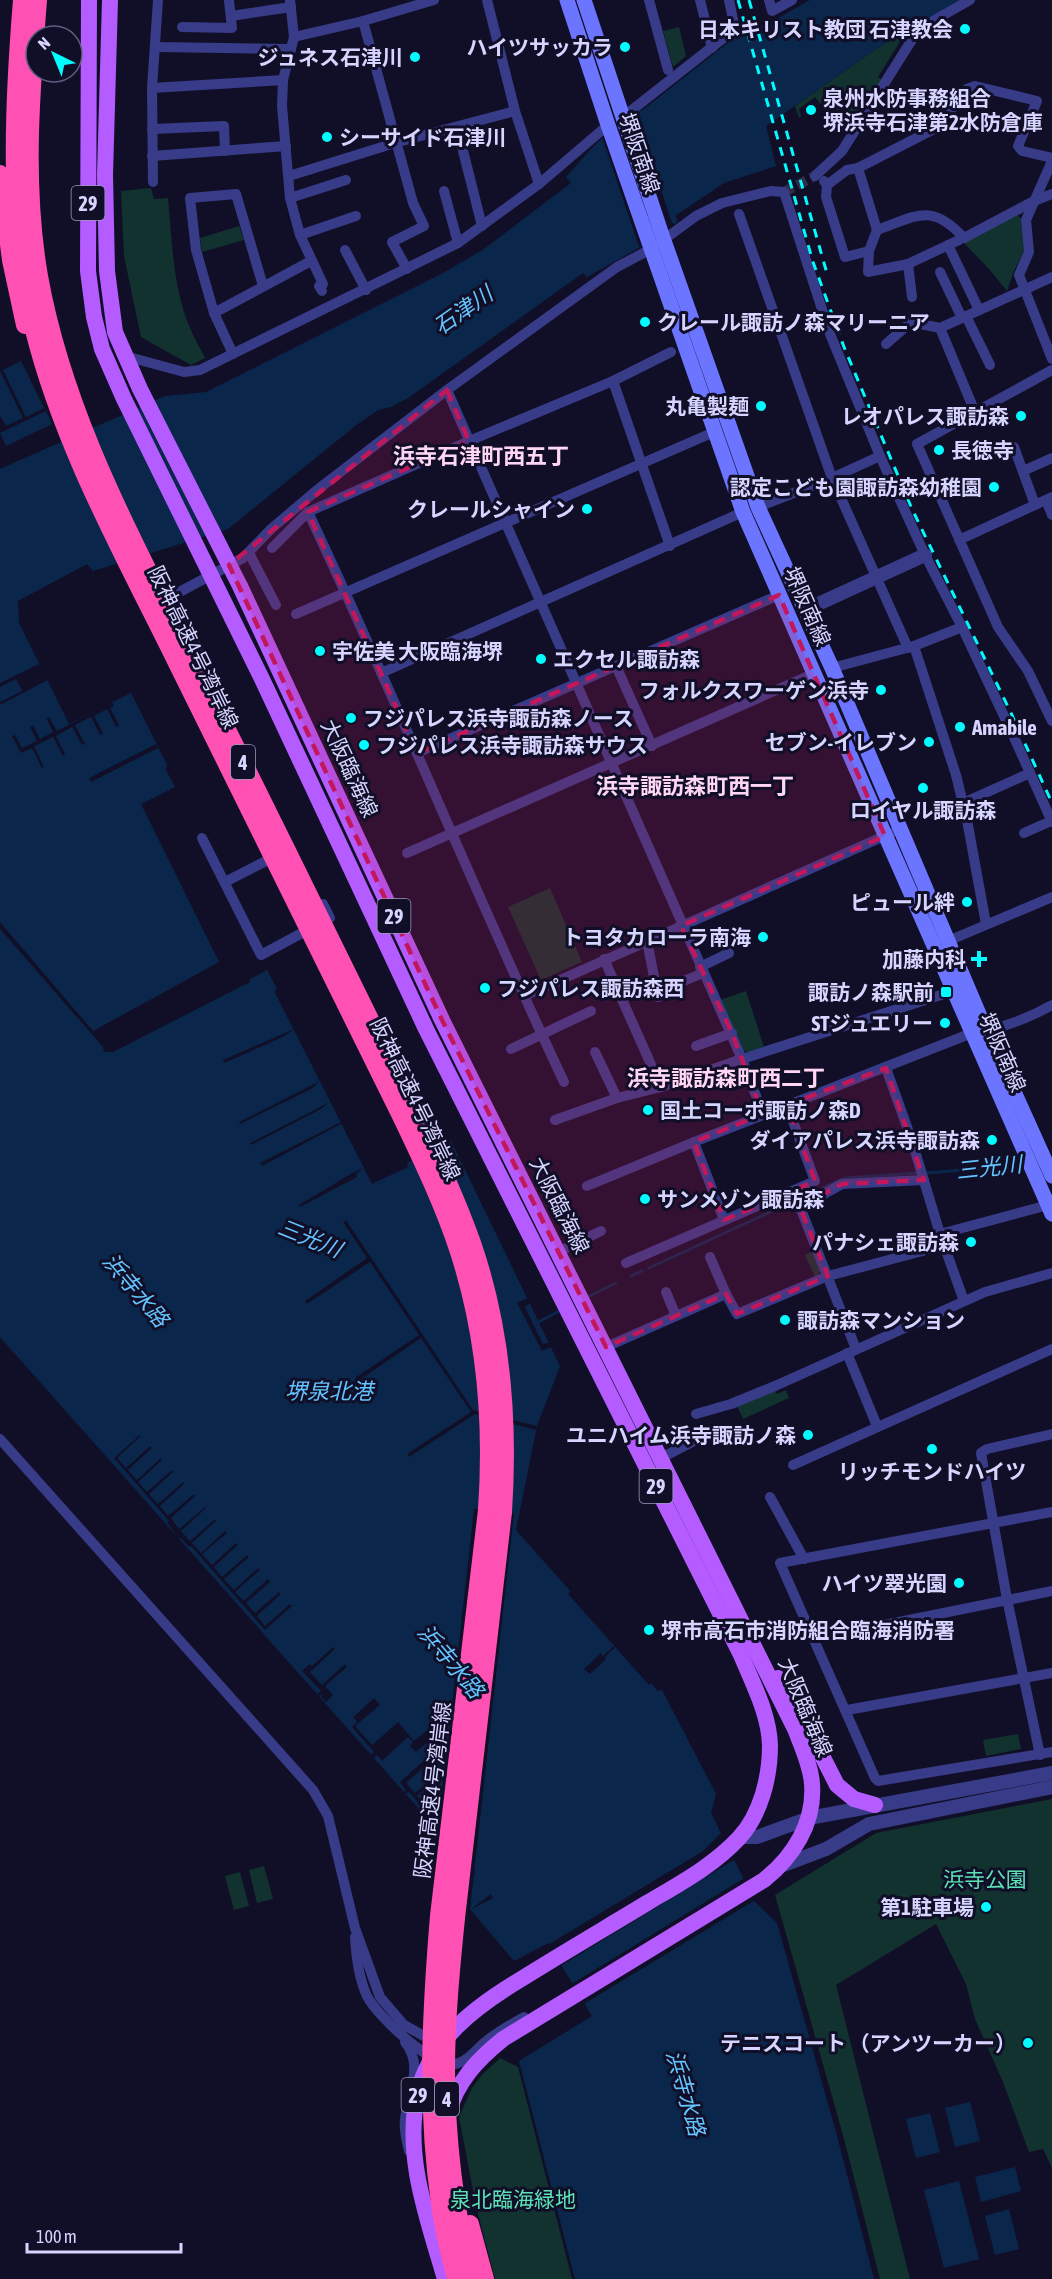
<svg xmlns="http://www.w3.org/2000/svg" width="1052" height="2279" viewBox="0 0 1052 2279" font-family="'Asap Condensed','Noto Sans JP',sans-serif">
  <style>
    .green { fill: #11322e }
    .water { fill: #0a274b }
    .pier { fill: #110f28; fill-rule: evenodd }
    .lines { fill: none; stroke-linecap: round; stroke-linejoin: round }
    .stream { stroke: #0a274b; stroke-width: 3 }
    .minor-tunnel { stroke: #2f2d48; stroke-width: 10; stroke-dasharray: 10 5; stroke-linecap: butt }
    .minor { stroke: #383c88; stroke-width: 10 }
    .tertiary { stroke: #383c88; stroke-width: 14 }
    .secondary { stroke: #6c75ff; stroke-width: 15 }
    .primary { stroke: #b45cff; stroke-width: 16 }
    .motorway { stroke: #ff50b3; stroke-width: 18 }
    .rail { stroke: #01fbff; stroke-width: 3; stroke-dasharray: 9 8; stroke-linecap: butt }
    .motorway-bridge { stroke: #ff50b3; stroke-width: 18 }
    .marked { fill: #c2185b; fill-opacity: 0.2; stroke: #c2185b; stroke-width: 4.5; stroke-dasharray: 12 8; stroke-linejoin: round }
    .poi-dot { fill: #01fbff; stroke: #110f28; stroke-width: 2 }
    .labels { text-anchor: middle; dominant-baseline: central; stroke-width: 6; stroke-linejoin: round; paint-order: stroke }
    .shield { fill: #110f28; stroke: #9b9abe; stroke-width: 1.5 }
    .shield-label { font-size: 20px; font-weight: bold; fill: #d6d5ff }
    .poi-label { font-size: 21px; font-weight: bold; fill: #d6d5ff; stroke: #110f28; text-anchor: end }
    .street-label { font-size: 21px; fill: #d6d5ff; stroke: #110f28 }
    .park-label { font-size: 21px; fill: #5ce4b7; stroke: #110f28 }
    .water-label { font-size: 22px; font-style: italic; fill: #63c4ff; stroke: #110f28 }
    .neighbourhood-label { font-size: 22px; font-weight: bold; fill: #ffd7f4; stroke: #110f28 }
  </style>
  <rect width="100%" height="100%" fill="#110f28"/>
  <g class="green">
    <path d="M679,27l7,29 -13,11 -10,-36z"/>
    <path d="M908,29l-30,48 4,3 -28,41 -10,12 -29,-36 -16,12 2,7 -2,2 -4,-12 81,-57z"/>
    <path d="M151,188l3,11 14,-1c4,43 5,91 22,130 4,10 10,20 15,30l-14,7 -50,-28 -17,-81 -3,-65z"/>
    <path d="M1016,215l5,3 3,33 -10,20 -7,20 -18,-22 -26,-27z"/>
    <path d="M239,226l5,14 -42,12 -2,-14z"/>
    <path d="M550,888l32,74 -41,18 -33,-73z"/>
    <path d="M746,991l18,56 -15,6 -6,-3 -23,-50z"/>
    <path d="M813,1251l8,18 -3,6 -3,2 -10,-22z"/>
    <path d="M774,1390l3,4 9,-4 3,8 -46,21 -6,-13z"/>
    <path d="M1018,1734l3,15 -35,7 -3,-16z"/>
    <path d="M1052,1799v369l-9,-19 -14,3 -26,-70 -28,-63 -9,-35 -30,-60 -100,61 74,294h-30l-37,-144 -68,-240 101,-62z"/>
    <path d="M264,1866l9,33 -16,4 -8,-33z"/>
    <path d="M240,1872l9,34 -15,4 -9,-34z"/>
    <path d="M500,2058l18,9 54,212h-77l-19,-73 -17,-89 13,-29 10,-13z"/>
  </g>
  <g class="water">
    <path d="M810,0h153l-49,26 -38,23 -110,77 10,40 -52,17 -49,33 3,5 -3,3 -3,-1 -30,23 -55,31 -4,-4 -175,125 -17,9 -13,3 -23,16 -127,103 -135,42 -6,-7 -69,37 1,22 50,101 62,-31 36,72 -1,5 9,17 -34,17 78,158 -126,69 10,16 1,5h9l137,-70v-3l17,-9 10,19 -3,2 98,193 36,-17 -1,-4 44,-22 109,225 -23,60 -21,104 54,61 -2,3 81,91 2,-2 7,8 4,-1 54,104 -5,19 44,89 22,21 60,213 37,143h-299l-56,-218 73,-45 -44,-73 -34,18 -60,-71 22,-17 -476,-536v-868l165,-73 41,-4 237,-119 41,-24 87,-66 -5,-6c22,-24 47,-56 78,-68l104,-82 3,3 22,-9z"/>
    <path d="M21,361l23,47 -18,9 -23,-47z"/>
    <path d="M0,371l23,47 -17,8 -6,-11z"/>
    <path d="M46,411l6,13 -46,22 -6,-13z"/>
    <path d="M970,2102l10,39 -25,6 -10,-39z"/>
    <path d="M930,2113l10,39 -24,6 -10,-39z"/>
    <path d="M1015,2167l6,24 -40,11 -6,-25z"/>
    <path d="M959,2181l20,78 -35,9 -20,-78z"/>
    <path d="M1009,2209l10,40 -24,6 -10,-39z"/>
  </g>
  <g class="pier">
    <path d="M636,114l36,109 -33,24 -37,-110z"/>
    <path d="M39,664l9,16 -48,25v-3l22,-11 -6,-12 -16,8v-4z"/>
    <path d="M112,702l2,4 -4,2 9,17 -3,2 -9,-18 -13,7 9,17 -3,2 -9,-18 -16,8 10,19 -3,1 -10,-18 -16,9 9,18 -2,2 -10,-19 -19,9 10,21 -2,1 -10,-20 -11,5 -9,-17 3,-1 7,13 15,-7 -7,-14 3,-2 7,14 13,-7 -7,-14 3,-1 8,14z"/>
    <path d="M156,744l2,4 -67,34 -2,-4z"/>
    <path d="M0,922l93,109 10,16 -103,-118z"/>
    <path d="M294,1029l-11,8 -59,26 -1,-3z"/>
    <path d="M320,1081l-9,8 -71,35 -1,-2z"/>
    <path d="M330,1102l-9,7 -70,36 -1,-2z"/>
    <path d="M341,1122v2l-79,42 -2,-3z"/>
    <path d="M364,1168l-8,6 1,3 -57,30 -1,-2 55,-33z"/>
    <path d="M346,1220l127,190 64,16 -1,4 -61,-16 -66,43 -2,-3 64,-42 -50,-74 -63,43 -3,-3 64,-43 -49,-73 -63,42 -2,-3 62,-43 -24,-36z"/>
    <path d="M530,1297l2,5 -7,5 18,37 8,-2 2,4 -11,5 -25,-48z"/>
    <path d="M140,1435l1,1 -24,22 9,10 24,-22 2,2 -24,22 9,10 24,-22 1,2 -24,22 9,10 25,-22 1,2 -24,22 9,10 25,-22 1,2 -24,22 8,10 26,-22 1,2 -24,22 8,11 26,-22 1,1 -25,23 9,10 25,-22 1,2 -24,22 9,10 24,-22 2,2 -25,21 10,11 24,-22 2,2 -24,22 8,10 25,-22 2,2 -25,22 10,11 24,-22 2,2 -25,22 9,9 24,-22 2,3 -24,21 9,10 24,-21 2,2 -24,22 8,10 25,-22 2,2 -27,24 -74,-84 -2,1 -8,-9 -2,1 -12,-17 2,-1 -55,-63z"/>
    <path d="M474,1509l40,4 -44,397 21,-16 2,4 -23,12v4l-19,-22 1,-4 20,-15 -35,-39 1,-9 -29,-33 -3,2 -2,-2 2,-2 -6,-8 40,-36 3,4 -37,33 9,10 30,-26zM443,1773l-1,20 -16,14 -9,-11z"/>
    <path d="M614,1646l1,1 -10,10 1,2 -16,15 -6,-5 17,-16 2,3z"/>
    <path d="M333,1647l2,2 -25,23 12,13 23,-21 2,3 -22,19 8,9 -7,7 -5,-5 2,-3 -4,2 -2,-2 4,-3 -19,-20 8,-7 2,2z"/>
    <path d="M374,1698l6,7 -25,21 17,19 26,-23 16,19 16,-13 6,7 -20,17 -6,-6 3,-4 -5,-5 -26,24 -5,-6 -3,3 -3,-3 3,-3 -22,-25 5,-5 -4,-5z"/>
    <path d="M723,1831l14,27 -178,109 -12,-20 -10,6 -1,-1 167,-101z"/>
    <path d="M746,1877l11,22 -175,106 -12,-20z"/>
  </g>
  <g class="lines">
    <g class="stream">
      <path d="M926,1173l101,-8"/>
      <path d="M649,1268l195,-90 74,-5"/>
      <path d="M631,1276l11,-5"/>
      <path d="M586,1298l30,-15"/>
      <path d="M535,1324l26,-14"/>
    </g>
    <path class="minor-tunnel" d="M784,192l31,-16"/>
    <g class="minor">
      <path d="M290,0l4,37 -11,43 -1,26 8,92 10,37 23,49 -4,2 3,5"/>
      <path d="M487,0l28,111 24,73"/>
      <path d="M649,0l19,70"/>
      <path d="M700,0l12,48"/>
      <path d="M769,0l3,11 20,-11"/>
      <path d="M231,16l60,-9"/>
      <path d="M363,21l50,182 11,23 -32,16 15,27"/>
      <path d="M182,27l50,1 -3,-27"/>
      <path d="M294,37l69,-16 71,-21"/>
      <path d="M156,47l135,2"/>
      <path d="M152,88l131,-8"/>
      <path d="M623,117l112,-88 -6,-29"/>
      <path d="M457,127l25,99"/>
      <path d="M152,129l72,-3 1,25"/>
      <path d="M152,156l134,-10"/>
      <path d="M1052,161l-26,59 3,32 -10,23 33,84"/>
      <path d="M858,168l19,62 -8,21 -1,21 40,-8 4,33"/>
      <path d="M289,176l109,-34 117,-31"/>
      <path d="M815,176l27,-25 71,-113 20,-17 37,-21"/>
      <path d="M824,181l3,4 -1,12 19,60 24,-6"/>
      <path d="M153,182l-1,-94 6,-88"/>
      <path d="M827,185l20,-15 11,-2 80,-41 29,-38 8,-3 62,15 -19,45 4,5 30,7"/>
      <path d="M444,191l14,52"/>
      <path d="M290,198l56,-18"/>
      <path d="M739,214l93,264 76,170"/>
      <path d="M877,230c40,-14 54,-28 87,8l70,-37 18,-7"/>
      <path d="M300,235l56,-19"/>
      <path d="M948,245l31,65"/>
      <path d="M345,250l21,40"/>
      <path d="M908,264l51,-24"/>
      <path d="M940,272l22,46"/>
      <path d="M214,313l97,-52"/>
      <path d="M966,316l24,49"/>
      <path d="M940,328l35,84"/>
      <path d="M886,344l25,-22 29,6 112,-51"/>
      <path d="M233,354l-19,-41 -18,-63 -6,-52 46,-4 27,92"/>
      <path d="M125,356l59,16 16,-2 258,-127 81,-59 69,-59"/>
      <path d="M1052,370l-135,74 81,183 30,44 24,50"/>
      <path d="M613,381l57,165"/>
      <path d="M447,390l295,669 202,-65"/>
      <path d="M1014,447l21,58"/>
      <path d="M1023,471l29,-13"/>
      <path d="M1046,500l6,15"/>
      <path d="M758,507l74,-29 48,-22"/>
      <path d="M308,512c89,188 167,382 256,570"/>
      <path d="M959,540l93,-43"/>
      <path d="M272,548l36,-36 161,-71 144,-60 58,-29"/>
      <path d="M249,553l27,52"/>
      <path d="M296,614l418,-182"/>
      <path d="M914,646l42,129 11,45 19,104"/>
      <path d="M616,666l163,-71"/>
      <path d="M832,668l82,-22 48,-19"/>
      <path d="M381,673l362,-161"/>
      <path d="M222,699l-50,-103 71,-38 28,-29 46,-39 130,-100 170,-123 34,-18 45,-33 26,-13 49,-12 13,1 46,142 50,122 45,99 37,72 51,108 39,87"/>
      <path d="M417,753l199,-87 36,80"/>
      <path d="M963,803l67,-30"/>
      <path d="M1024,833l27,-12"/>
      <path d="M202,838l59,117 69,-37 -7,-14"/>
      <path d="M407,853l408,-180"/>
      <path d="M225,882l53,-27"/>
      <path d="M647,941l11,56"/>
      <path d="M948,941l104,-44"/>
      <path d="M604,959l57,128"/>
      <path d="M700,967l29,-14"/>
      <path d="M657,992l46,-19"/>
      <path d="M524,996l367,-163"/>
      <path d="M696,1046l36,-13"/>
      <path d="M511,1049l80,-38"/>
      <path d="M595,1052l22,46"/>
      <path d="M886,1068l26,73 28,93"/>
      <path d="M555,1120l62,-22 44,-11 81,-28 21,55"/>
      <path d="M694,1142l30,78"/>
      <path d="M587,1186l107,-44 278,-109c29,-4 55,-14 80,-28"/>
      <path d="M558,1252l43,-21"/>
      <path d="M710,1257l16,37"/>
      <path d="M626,1263l189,-82 -28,-76"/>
      <path d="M666,1292l10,24"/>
      <path d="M964,1301l-24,-67 108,-29"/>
      <path d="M606,1347l120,-53 11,20 91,-38 117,-31"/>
      <path d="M856,1349l-56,-142 42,-23 82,-4"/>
      <path d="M847,1353l30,73"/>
      <path d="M696,1414l35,-10 44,-18 210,-94 67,-19"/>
      <path d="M0,1439l313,351 15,26 27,112 25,69 24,28 20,11 11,-1"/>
      <path d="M661,1458l35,-18"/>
      <path d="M793,1465l259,-116"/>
      <path d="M770,1497l34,62"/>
      <path d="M1052,1512l-272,51 95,215 3,3 174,-29"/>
      <path d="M815,1639l237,-48"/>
      <path d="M847,1710l205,-37"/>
      <path d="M1040,1755l-33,-156 -26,-146 6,-4 65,-15"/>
      <path d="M355,1937c1,18 4,42 12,59 9,19 67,74 89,68 12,-3 20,-14 29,-22 12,-10 25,-17 39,-25"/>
      <path d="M405,2042c18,22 5,46 1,71 -3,13 0,25 3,38"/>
    </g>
    <g class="tertiary">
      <path d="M805,610l120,-55"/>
      <path d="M740,1837h17l52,-19 243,-45"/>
      <path d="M781,1866l45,-17 43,-25 183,-37"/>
    </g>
    <g class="secondary">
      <path d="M567,0l41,125 135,387 309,702"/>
      <path d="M584,0l78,235 96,272 74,161 147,346 73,162"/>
    </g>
    <g class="primary">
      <path d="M89,0l-1,271 6,46 8,32 22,50 138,280 164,350 315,626c12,29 28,59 29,90 0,32 -9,69 -31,93 -26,28 -60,46 -92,65 -43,26 -86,51 -129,78 -43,26 -87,59 -100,111 -15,63 10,128 27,187"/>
      <path d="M110,0l-5,175 2,96 8,61 25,57 100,197 202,434 354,711c6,17 15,35 16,53 3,39 -19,73 -48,96l-261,159c-26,21 -46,42 -55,75"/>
      <path d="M778,1678l13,17 46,90 17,14 21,6"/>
    </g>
    <g class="motorway">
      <path d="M0,174l11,86 14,65"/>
      <path d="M439,1916l48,-406"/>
      <path d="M456,1918l47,-406"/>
    </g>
    <g class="rail">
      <path d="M738,0l75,262 31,85 68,162 100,206 40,88"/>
      <path d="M749,0l79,277"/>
    </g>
    <g class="motorway-bridge">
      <path d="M22,0c-9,111 -14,221 12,330 29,117 90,225 143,333 75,151 150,303 225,455 21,44 42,88 57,134 27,84 34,171 28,258"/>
      <path d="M38,0c-7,92 -15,184 1,276 25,140 94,263 156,389 74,149 148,299 221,448 20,43 40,85 56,130 30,86 37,178 31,269"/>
      <path d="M439,1916c-8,96 -13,191 1,287 3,26 10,51 16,76"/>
      <path d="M456,1918c-5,50 -10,101 -10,151 0,71 9,141 25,210"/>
      <path d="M470,2224l15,55"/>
    </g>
  </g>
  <path class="marked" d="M447,390l22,51 -161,71 109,241 362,-158 106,241 -204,90 51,107 31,81 -69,28 30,78 91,-39 -28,-76 99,-37 38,112 -82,4 -42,23 28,69 -91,38 -11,-20 -120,53 -164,-327 -213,-455z"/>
  <g class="poi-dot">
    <circle cx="965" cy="29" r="6"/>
    <circle cx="625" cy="47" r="6"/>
    <circle cx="415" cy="57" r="6"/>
    <circle cx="811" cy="110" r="6"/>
    <circle cx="327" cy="137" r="6"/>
    <circle cx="645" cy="322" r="6"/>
    <circle cx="761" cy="406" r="6"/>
    <circle cx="1021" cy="416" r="6"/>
    <circle cx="939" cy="450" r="6"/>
    <circle cx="994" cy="487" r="6"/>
    <circle cx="587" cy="509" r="6"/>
    <circle cx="320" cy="651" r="6"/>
    <circle cx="541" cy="659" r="6"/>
    <circle cx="881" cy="690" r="6"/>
    <circle cx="351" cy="718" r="6"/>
    <circle cx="960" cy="727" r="6"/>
    <circle cx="929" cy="742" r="6"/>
    <circle cx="364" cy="745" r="6"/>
    <circle cx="923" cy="788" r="6"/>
    <circle cx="967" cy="902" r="6"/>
    <circle cx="763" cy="937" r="6"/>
    <path d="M976 950h6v6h6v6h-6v6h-6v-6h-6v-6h6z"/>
    <circle cx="485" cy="988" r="6"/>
    <rect x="940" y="986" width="12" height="12" rx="3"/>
    <circle cx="945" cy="1023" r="6"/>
    <circle cx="648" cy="1110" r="6"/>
    <circle cx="992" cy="1140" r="6"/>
    <circle cx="645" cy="1199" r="6"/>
    <circle cx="971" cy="1242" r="6"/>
    <circle cx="785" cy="1320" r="6"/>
    <circle cx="808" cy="1435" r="6"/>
    <circle cx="932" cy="1449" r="6"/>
    <circle cx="959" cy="1583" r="6"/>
    <circle cx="649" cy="1630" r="6"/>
    <circle cx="986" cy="1907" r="6"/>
    <circle cx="1028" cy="2043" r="6"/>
  </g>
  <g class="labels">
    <g class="shield">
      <rect x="71.5" y="186" width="33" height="34" rx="4.5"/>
      <rect x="231" y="745" width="24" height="34" rx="4.5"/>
      <rect x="377.5" y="899" width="33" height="34" rx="4.5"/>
      <rect x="639.5" y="1469" width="33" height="34" rx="4.5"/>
      <rect x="401.5" y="2078" width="33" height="34" rx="4.5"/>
      <rect x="435" y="2082" width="24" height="34" rx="4.5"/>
    </g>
    <g class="shield-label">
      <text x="88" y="203">29</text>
      <text x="243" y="762">4</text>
      <text x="394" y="916">29</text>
      <text x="656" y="1486">29</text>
      <text x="418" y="2095">29</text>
      <text x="447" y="2099">4</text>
    </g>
    <g class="poi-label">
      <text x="953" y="29">日本キリスト教団 石津教会</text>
      <text x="613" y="47">ハイツサッカラ</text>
      <text x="403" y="57">ジュネス石津川</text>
      <text x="823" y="98" text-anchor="start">泉州水防事務組合<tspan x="823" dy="24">堺浜寺石津第2水防倉庫</tspan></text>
      <text x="339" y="137" text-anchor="start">シーサイド石津川</text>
      <text x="657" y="322" text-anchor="start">クレール諏訪ノ森マリーニア</text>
      <text x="749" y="406">丸亀製麺</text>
      <text x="1009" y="416">レオパレス諏訪森</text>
      <text x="951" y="450" text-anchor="start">長徳寺</text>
      <text x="982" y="487">認定こども園諏訪森幼稚園</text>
      <text x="575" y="509">クレールシャイン</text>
      <text x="332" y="651" text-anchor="start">宇佐美 大阪臨海堺</text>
      <text x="553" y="659" text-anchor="start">エクセル諏訪森</text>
      <text x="869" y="690">フォルクスワーゲン浜寺</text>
      <text x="363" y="718" text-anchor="start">フジパレス浜寺諏訪森ノース</text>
      <text x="972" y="727" text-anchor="start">Amabile</text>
      <text x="917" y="742">セブン-イレブン</text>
      <text x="376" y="745" text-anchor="start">フジパレス浜寺諏訪森サウス</text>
      <text x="923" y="810" text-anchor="middle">ロイヤル諏訪森</text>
      <text x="955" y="902">ピュール絆</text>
      <text x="751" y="937">トヨタカローラ南海</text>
      <text x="966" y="959">加藤内科</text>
      <text x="497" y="988" text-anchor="start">フジパレス諏訪森西</text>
      <text x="934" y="992">諏訪ノ森駅前</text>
      <text x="933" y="1023">STジュエリー</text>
      <text x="660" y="1110" text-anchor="start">国土コーポ諏訪ノ森D</text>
      <text x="980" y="1140">ダイアパレス浜寺諏訪森</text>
      <text x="657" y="1199" text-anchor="start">サンメゾン諏訪森</text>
      <text x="959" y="1242">パナシェ諏訪森</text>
      <text x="797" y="1320" text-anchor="start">諏訪森マンション</text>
      <text x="796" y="1435">ユニハイム浜寺諏訪ノ森</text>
      <text x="932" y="1471" text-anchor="middle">リッチモンドハイツ</text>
      <text x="947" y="1583">ハイツ翠光園</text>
      <text x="661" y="1630" text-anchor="start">堺市高石市消防組合臨海消防署</text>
      <text x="974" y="1907">第1駐車場</text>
      <text x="1016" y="2043">テニスコート （アンツーカー）</text>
    </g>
    <g class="street-label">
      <text transform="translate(640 153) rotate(71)">堺阪南線</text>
      <text transform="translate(808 606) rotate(66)">堺阪南線</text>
      <text transform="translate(194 647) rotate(64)">阪神高速4号湾岸線</text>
      <text transform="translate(350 768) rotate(65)">大阪臨海線</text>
      <text transform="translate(1003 1052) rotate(66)">堺阪南線</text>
      <text transform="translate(416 1099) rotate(64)">阪神高速4号湾岸線</text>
      <text transform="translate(560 1205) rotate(63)">大阪臨海線</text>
      <text transform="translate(806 1707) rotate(67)">大阪臨海線</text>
      <text transform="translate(432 1790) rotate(-83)">阪神高速4号湾岸線</text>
    </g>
    <g class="park-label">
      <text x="985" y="1879">浜寺公園</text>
      <text x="513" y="2199">泉北臨海緑地</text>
    </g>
    <g class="water-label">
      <text transform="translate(463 310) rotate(-35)">石津川</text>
      <text transform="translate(989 1167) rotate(-6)">三光川</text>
      <text transform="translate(310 1238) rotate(22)">三光川</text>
      <text transform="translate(136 1290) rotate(50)">浜寺水路</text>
      <text x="329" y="1391">堺泉北港</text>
      <text transform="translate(451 1661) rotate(50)">浜寺水路</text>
      <text transform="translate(686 2093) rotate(74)">浜寺水路</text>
    </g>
    <g class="neighbourhood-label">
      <text x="481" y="456">浜寺石津町西五丁</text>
      <text x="695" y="786">浜寺諏訪森町西一丁</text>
      <text x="726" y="1078">浜寺諏訪森町西二丁</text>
    </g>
  </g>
  <g transform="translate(54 54) rotate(317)"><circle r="28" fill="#110f28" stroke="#605e7e" stroke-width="1.5"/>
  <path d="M0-4.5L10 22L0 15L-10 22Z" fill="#01fbff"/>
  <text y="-9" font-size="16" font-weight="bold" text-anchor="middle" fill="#d6d5ff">N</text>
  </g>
  <path d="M27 2243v9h154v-9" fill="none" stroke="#d6d5ff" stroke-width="3"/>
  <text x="36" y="2243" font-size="18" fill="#d6d5ff" stroke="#110f28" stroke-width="4.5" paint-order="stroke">100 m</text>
</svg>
